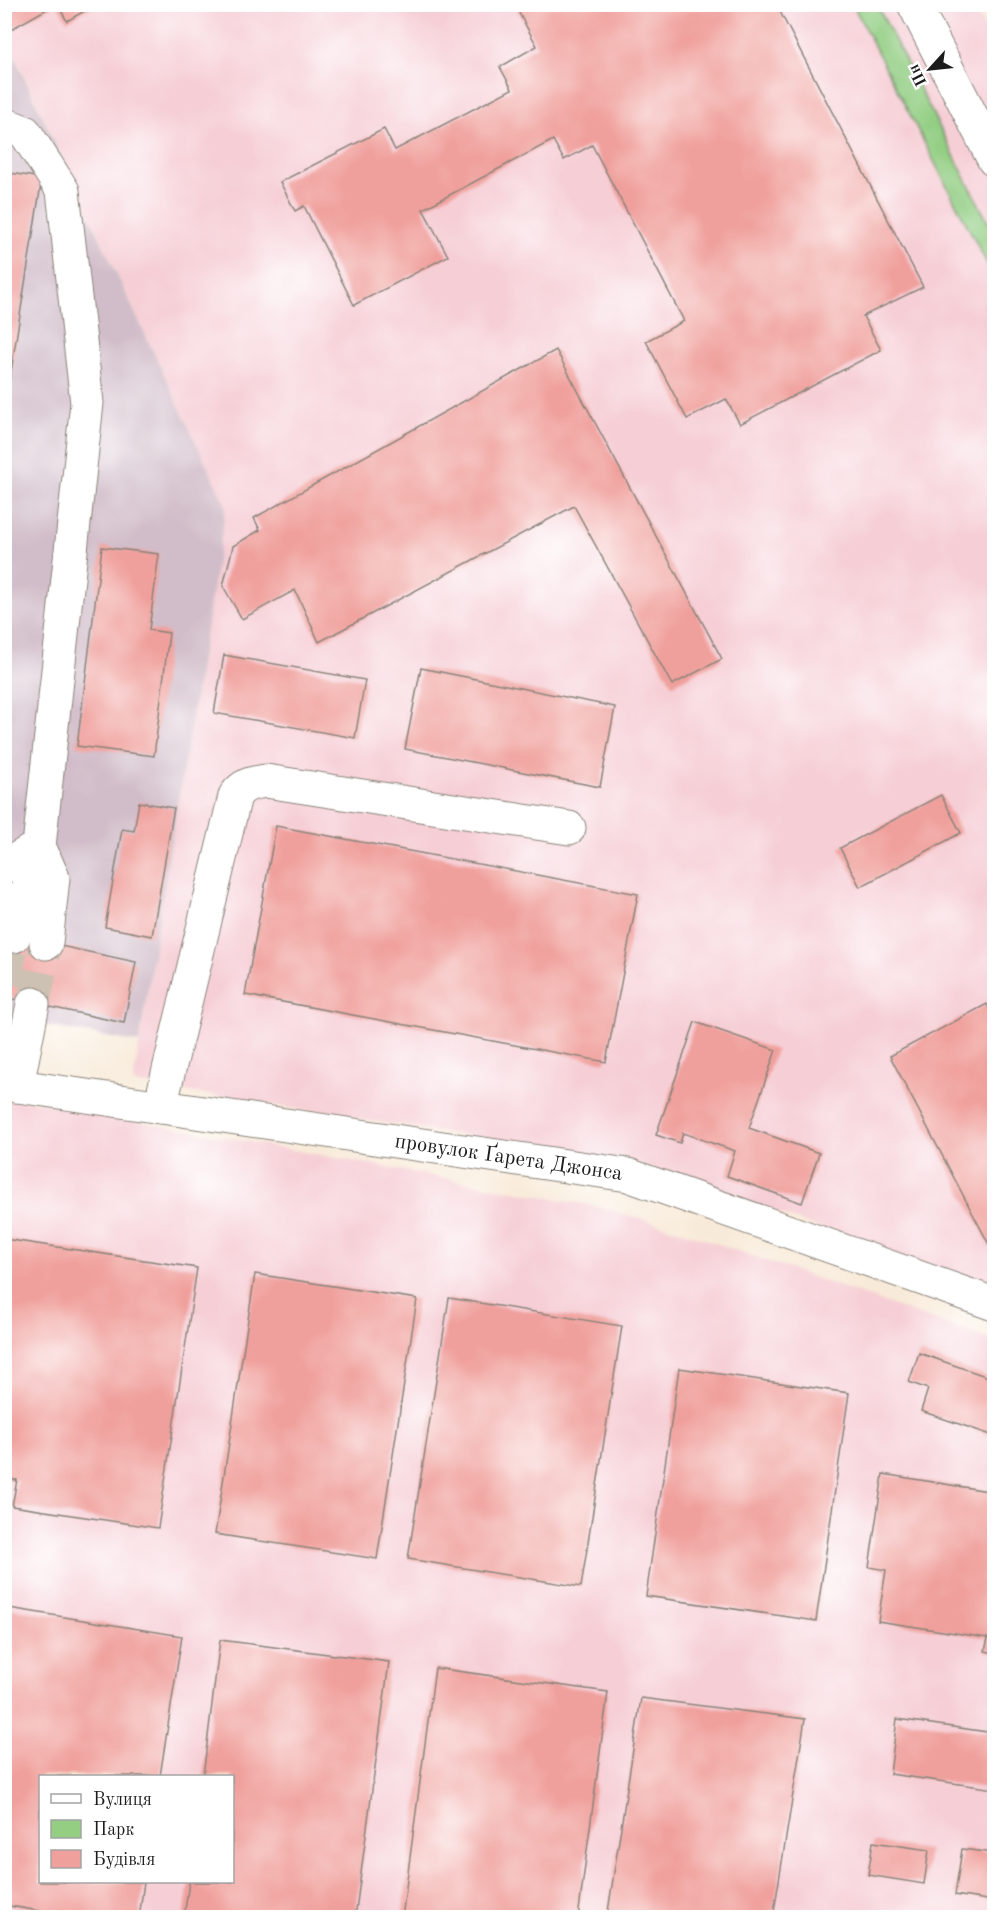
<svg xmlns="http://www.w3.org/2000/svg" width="999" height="1922" viewBox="0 0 999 1922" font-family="'Old Standard TT',serif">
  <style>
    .built { fill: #f6cfd6; fill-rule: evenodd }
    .industrial { fill: #d1bdc9 }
    .green { fill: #93ce83; stroke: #587550; stroke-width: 1.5 }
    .building { fill: #f0a09c }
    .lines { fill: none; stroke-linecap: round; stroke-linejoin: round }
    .minor-tunnel { stroke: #ccc1b2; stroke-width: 33; stroke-dasharray: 33 16; stroke-linecap: butt }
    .minor-casing { stroke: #8a837a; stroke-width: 35 }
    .minor { stroke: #fff; stroke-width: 33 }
    .tram { stroke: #1c1c1c; stroke-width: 1.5 }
    .labels { text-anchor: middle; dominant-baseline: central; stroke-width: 4.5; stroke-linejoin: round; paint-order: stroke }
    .street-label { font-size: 21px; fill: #1c1c1c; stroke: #fff }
  </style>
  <rect width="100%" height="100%" fill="#fff"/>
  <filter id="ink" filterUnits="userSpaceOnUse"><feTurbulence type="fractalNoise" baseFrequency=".0167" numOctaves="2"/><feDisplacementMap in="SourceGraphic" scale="12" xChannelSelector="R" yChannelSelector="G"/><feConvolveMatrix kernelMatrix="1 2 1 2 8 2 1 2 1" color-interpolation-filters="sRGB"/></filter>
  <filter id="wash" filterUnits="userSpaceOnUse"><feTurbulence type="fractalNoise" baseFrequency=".008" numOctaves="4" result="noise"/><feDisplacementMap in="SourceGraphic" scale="24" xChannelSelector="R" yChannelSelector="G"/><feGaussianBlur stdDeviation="1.35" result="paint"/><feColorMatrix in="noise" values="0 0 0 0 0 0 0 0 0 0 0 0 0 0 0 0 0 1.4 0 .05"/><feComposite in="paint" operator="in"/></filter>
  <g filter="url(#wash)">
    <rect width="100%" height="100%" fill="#f8ead8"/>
    <g class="built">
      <path d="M4,5h969l21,41v1245l-358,-128 -503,-80 93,-577 -221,-472z"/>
      <path d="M4,1096l596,111 82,24 312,110v576h-989zM40,1776h192v106h-192z"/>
    </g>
    <path class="industrial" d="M4,34l222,472 -87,537 -134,-25z"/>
    <path class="green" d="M853,5h24l117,229v43z"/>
    <g id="blocks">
      <g class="building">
        <path d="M4,4h52l-48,27 -4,-7z"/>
        <path d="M57,4h40l-30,17z"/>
        <path d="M514,4h262l147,283 -60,29 18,34 -141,74 -14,-25 -39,20 -41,-78 38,-20 -92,-176 -28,15 -11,-20 -130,69 25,47 -94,49 -50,-99 -9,5 -15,-29 104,-53 11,21 117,-61 -12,-22 37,-21z"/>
        <path d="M4,172l38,6 -36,224h-2z"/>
        <path d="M556,350l166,309 -50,26 -98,-179 -255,136 -24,-52 -53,29 -19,-33 10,-40 27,-16 -6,-12z"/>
        <path d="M102,547l57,7 -10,76 20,3 -15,123 -77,-10z"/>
        <path d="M224,655l141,25 -10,58 -141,-25z"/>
        <path d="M421,668l194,39 -15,80 -195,-38z"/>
        <path d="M941,795l20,38 -101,54 -20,-39z"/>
        <path d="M139,802l35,6 -22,128 -47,-9 17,-98 12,2z"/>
        <path d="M276,826l362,68 -32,168 -361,-67z"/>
        <path d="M4,934l132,28 -12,61 -120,-26z"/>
        <path d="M987,1004l7,14v236l-104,-198z"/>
        <path d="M695,1022l81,28 -27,78 70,25 -17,50 -75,-27 8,-25 -52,-18 -3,10 -24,-8z"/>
        <path d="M4,1239l193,29 -39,260 -146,-22 5,-26 -13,-1z"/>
        <path d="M255,1274l162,25 -40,260 -162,-25z"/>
        <path d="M449,1298l173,28 -41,261 -173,-28z"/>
        <path d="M919,1353l75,26v57l-73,-25 7,-22 -19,-7z"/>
        <path d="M679,1368l170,25 -33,228 -170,-25z"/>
        <path d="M883,1474l111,18v161l-9,-2 3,-13 -110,-17 8,-51 -17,-3z"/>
        <path d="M9,1608l173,28 -22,140h-120v106h104l-5,36h-57l-78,-13v-265z"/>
        <path d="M220,1640l169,22 -34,256h-171l5,-36h43v-106h-29z"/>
        <path d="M435,1668l173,24 -30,226h-176z"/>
        <path d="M641,1698l164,21 -32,199h-166z"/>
        <path d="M897,1719l97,14v56l-104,-15z"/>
        <path d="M873,1842l56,8 -5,34 -56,-9z"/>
        <path d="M962,1849l32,4v48l-39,-6z"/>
      </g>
    </g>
  </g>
  <g filter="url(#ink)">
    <use href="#blocks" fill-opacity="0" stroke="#8a837a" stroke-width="1.5"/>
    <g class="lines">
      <g class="minor-tunnel">
        <path d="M4,983l10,-47"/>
        <path d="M33,1004l13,-61"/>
      </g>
      <g class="minor-casing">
        <g id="minor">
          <path d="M914,4l80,156"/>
          <path d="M4,124l21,8 38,59 24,212 -48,443 -25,90"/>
          <path d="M4,867l35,-21 14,32 -7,65"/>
          <path id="s1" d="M4,1084l624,91 366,129"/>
          <path d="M17,1086l16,-82"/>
          <path d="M160,1107l75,-311c8,-12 17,-13 31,-15l303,47"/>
        </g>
      </g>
      <use href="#minor" class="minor"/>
      <path class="tram" d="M987,4l7,16"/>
    </g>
  </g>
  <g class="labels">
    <g class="street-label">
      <text stroke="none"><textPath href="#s1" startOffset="510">провулок Ґарета Джонса</textPath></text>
    </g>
  </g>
  <rect width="999" height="1922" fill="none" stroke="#fff" stroke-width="24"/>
  <rect x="39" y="1775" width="195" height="108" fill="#ffffff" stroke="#a4a4a4" stroke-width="1.5"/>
  <rect x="51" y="1794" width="30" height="9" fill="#ffffff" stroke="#a4a4a4" stroke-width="1.5"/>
  <text x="93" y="1805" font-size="18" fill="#1c1c1c">Вулиця</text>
  <rect x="51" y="1820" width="30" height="18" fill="#93ce83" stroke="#a4a4a4" stroke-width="1.5"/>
  <text x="93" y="1835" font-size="18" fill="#1c1c1c">Парк</text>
  <rect x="51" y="1850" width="30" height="18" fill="#f0a09c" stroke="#a4a4a4" stroke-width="1.5"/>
  <text x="93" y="1865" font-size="18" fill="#1c1c1c">Будівля</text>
  <g transform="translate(930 69) rotate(243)" stroke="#ffffff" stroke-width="4.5" paint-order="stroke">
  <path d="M0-4.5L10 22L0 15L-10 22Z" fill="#1c1c1c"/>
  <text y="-9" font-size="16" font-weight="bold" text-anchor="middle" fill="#1c1c1c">Пн</text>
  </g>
</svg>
